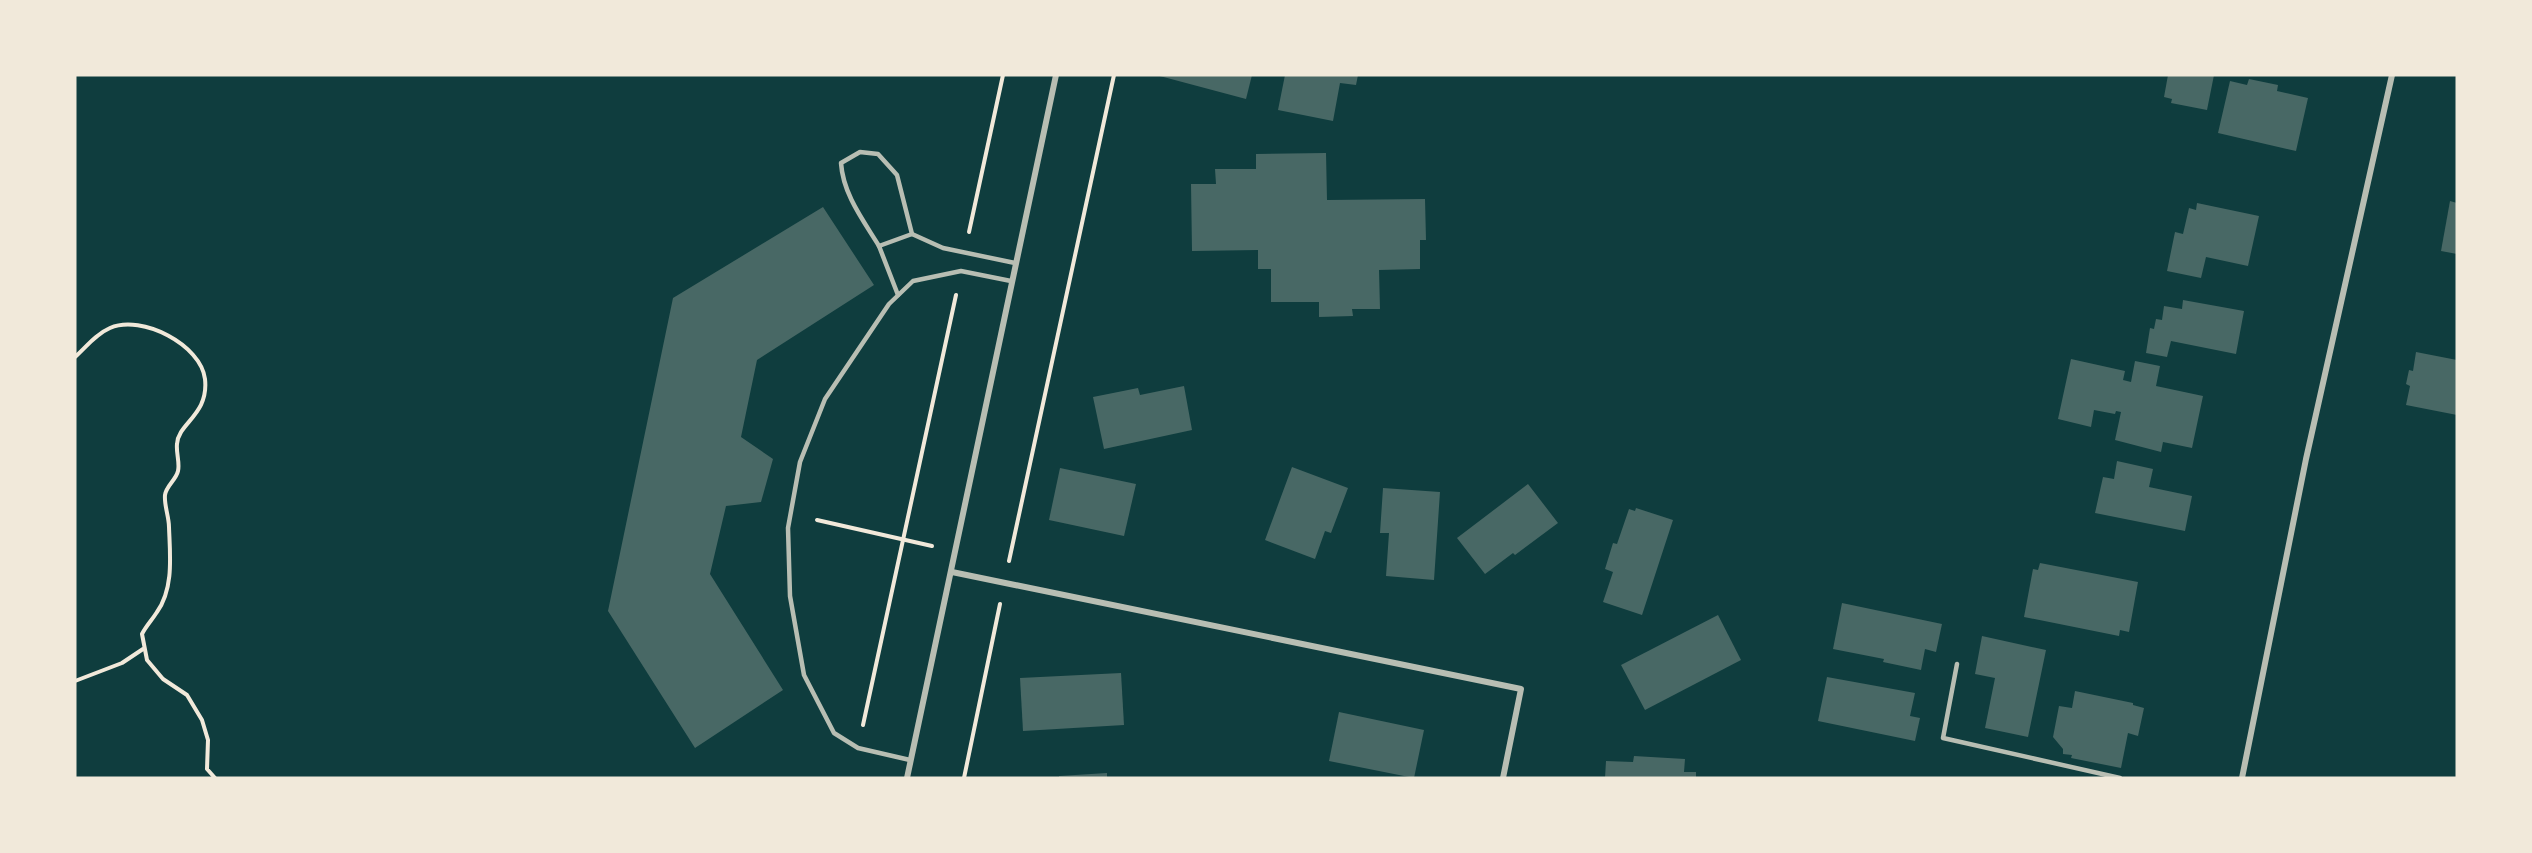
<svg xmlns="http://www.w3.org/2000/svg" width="2532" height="853" viewBox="0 0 2532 853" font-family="'Roboto Condensed',sans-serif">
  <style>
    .building { fill: #486865 }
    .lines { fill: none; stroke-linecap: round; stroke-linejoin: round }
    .path { stroke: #f1e9da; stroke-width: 4 }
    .service { stroke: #b8beb3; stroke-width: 4.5 }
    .minor { stroke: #b8beb3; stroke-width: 6 }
  </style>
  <rect width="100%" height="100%" fill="#0f3d3e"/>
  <g class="building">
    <path d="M1156,75h96l-6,24z"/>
    <path d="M1285,75h73l-2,10 -16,-2 -7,38 -55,-11z"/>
    <path d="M2168,75h46l-7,35 -36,-7 1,-4 -8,-2z"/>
    <path d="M2249,79l29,6 -1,6 31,7 -12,53 -78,-18 12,-52 17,4z"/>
    <path d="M1326,153l1,47 98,-1 1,41h-6v29l-41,1 1,39h-28l1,7 -34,1v-15h-48v-33h-13v-19l-66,1 -1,-67h25l-1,-15h41v-15z"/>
    <path d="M2450,201l7,2v51l-16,-3z"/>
    <path d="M2197,203l62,13 -11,50 -42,-9 -5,21 -34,-7 8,-39 8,2 6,-26 7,2z"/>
    <path d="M823,207l51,78 -117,75 -16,77 32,22 -12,43 -35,4 -16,68 73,116 -88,58 -87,-137 65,-313z"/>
    <path d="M2183,300l61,11 -8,43 -65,-13 -4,16 -21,-4 4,-25 4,1 2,-10 6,1 2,-14 18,3z"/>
    <path d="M2416,352l41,8v55l-51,-10 4,-19 -4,-2 3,-14 4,1z"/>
    <path d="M2071,359l54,12 -2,9 8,2 4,-21 25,5 -4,20 47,10 -11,52 -29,-6 -2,10 -46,-12 6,-28 -5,-1 -1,3 -21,-4 -3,17 -33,-8z"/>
    <path d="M1184,386l8,44 -88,19 -11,-52 45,-9 2,7z"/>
    <path d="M2117,461l36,8 -4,18 43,9 -7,35 -90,-18 8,-36 11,2z"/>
    <path d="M1292,467l56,21 -17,45 -6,-2 -10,28 -50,-19z"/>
    <path d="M1060,468l76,16 -12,52 -75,-16z"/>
    <path d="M1528,484l30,39 -43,32 -2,-2 -28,21 -28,-36z"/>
    <path d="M1383,488l57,4 -6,88 -48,-4 3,-43h-9z"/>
    <path d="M1636,508l37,12 -31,95 -39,-13 10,-30 -8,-3 8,-26 4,1 12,-35 6,2z"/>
    <path d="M2040,563l98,19 -9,50 -9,-2 -1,6 -95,-19 9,-48 5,1z"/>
    <path d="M1842,603l100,21 -6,28 -11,-3 -4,21 -38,-8 1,-3 -51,-10z"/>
    <path d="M1718,615l23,45 -96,50 -24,-45z"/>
    <path d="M1982,636l64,14 -18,87 -43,-9 10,-50 -20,-4z"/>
    <path d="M1121,673l3,52 -101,6 -3,-53z"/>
    <path d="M1827,677l88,16 -5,23 10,2 -5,23 -97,-20z"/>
    <path d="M2075,691l58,12v2l11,3 -6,28 -10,-3 -7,35 -50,-10 1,-3 -9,-1v-5l-10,-12 6,-31 13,2z"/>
    <path d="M1339,712l85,18 -10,48 -85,-17z"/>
    <path d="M1634,756l51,3 -1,13h12v6h-91l1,-17 27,1z"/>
    <path d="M1107,773v5h-48v-2z"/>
  </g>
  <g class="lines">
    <g class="path">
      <path d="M969,232l34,-157"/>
      <path d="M75,357c11,-10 21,-23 35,-29 32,-14 91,17 95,51 4,36 -27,44 -28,65 -1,9 3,19 1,27 -2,9 -12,15 -13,24 -1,10 4,22 4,32 1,28 5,61 -12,85 -5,8 -11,14 -15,22l5,26 16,19 24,16 15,25 6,20 -1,29 8,9"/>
      <path d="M817,520l115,26"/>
      <path d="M1009,561l105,-486"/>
      <path d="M75,681l47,-18 21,-14"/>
      <path d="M863,725l93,-430"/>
      <path d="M964,778l36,-174"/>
    </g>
    <g class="service">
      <path d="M879,246c-16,-26 -36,-52 -38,-83l19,-11 18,2 19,21 15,59"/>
      <path d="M898,295l-19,-49 33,-12 31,14 72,15"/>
      <path d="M1957,664l-14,74 177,40"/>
      <path d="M910,760l-52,-12 -24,-15 -30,-58 -14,-79 -2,-68 12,-66 25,-63 64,-95 24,-23 48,-10 50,10"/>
    </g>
    <g class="minor">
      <path d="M952,572l569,117 -18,89"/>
      <path d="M907,778l149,-703"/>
      <path d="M2242,778l64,-319 86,-384"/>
    </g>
  </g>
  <rect width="2532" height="853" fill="none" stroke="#f1e9da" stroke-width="153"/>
</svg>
